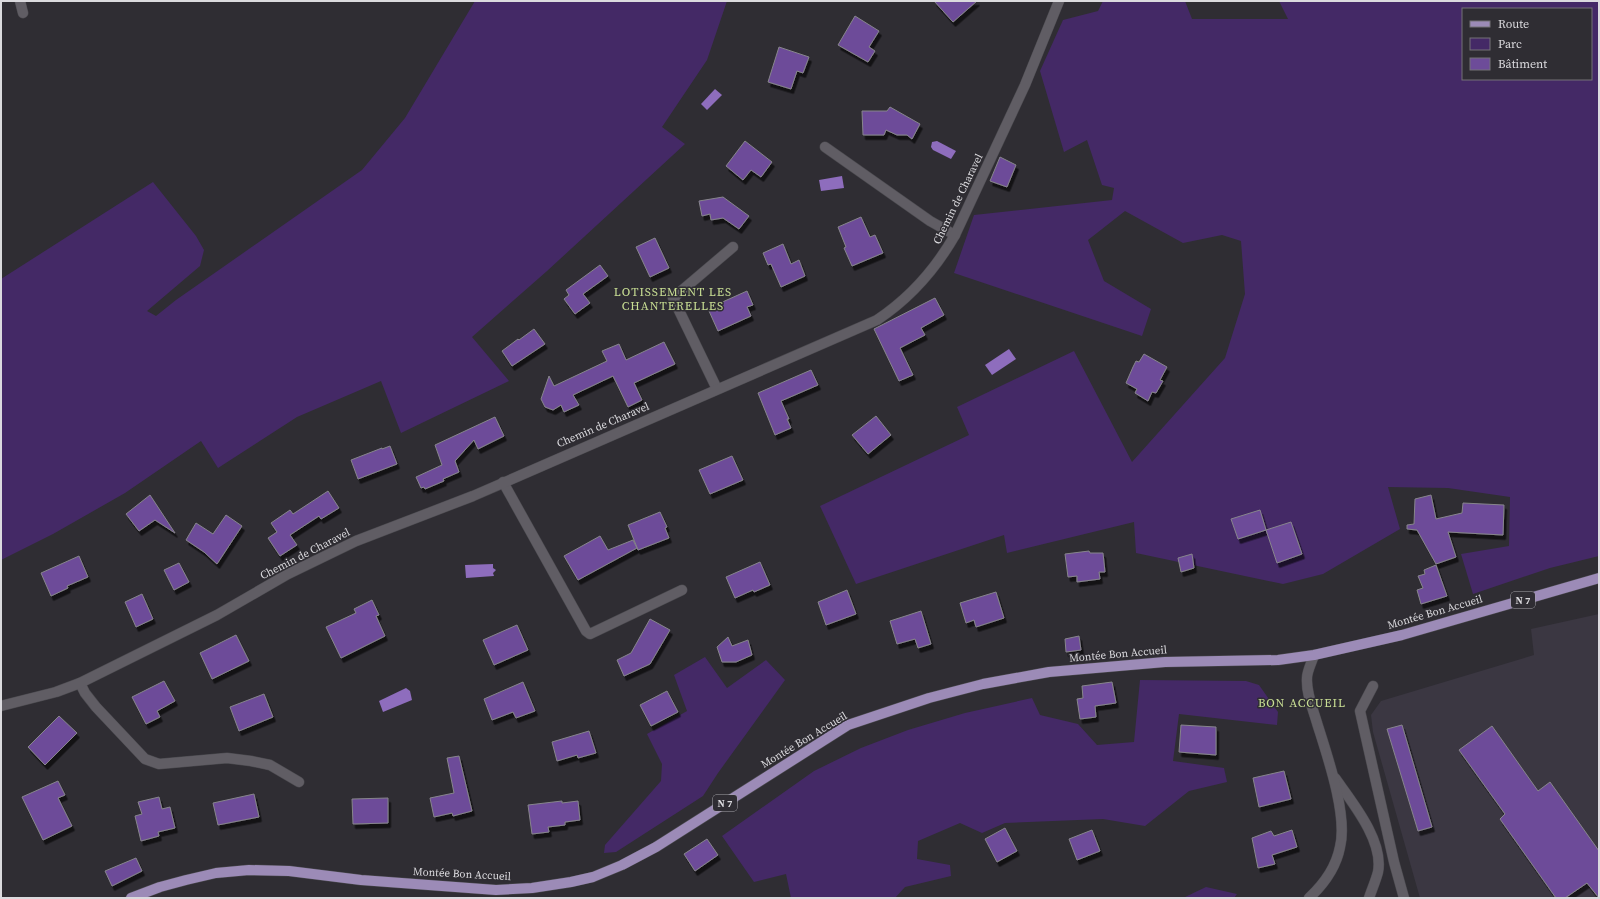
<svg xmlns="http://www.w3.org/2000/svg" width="1600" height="899" viewBox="0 0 1600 899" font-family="'Source Serif 4',serif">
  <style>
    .built { fill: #3b3742 }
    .green { fill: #442966; fill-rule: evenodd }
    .water { fill: #8e6dbd }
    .building { fill: #6d4c99; stroke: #87858c; filter: url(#shadow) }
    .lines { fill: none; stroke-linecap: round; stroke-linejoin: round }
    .lane-casing { stroke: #4a494e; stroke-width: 11 }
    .street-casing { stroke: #4a494e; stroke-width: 11 }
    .primary-casing { stroke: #4a494e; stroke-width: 11 }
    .lane { stroke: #605d64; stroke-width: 10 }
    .street { stroke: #605d64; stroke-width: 10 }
    .primary { stroke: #9c8bb7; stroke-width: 10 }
    .labels { text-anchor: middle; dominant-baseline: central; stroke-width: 3; stroke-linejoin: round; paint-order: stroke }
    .shield { fill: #2f2d33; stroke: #a7a6ab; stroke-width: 1 }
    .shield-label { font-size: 10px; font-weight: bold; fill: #dbdade }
    .street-label { font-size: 11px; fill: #dbdade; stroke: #2f2d33 }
    .neighbourhood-label { font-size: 12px; letter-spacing: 1px; fill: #c9df94; stroke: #2f2d33 }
  </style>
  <defs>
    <filter id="shadow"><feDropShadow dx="2.5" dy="4.5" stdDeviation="0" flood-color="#0009"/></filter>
  </defs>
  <rect width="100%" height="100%" fill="#2f2d33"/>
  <path class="built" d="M1599,614v284h-179l-47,-166 -2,-17 10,-14 153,-46 -3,-26z"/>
  <g class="green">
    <path d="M475,1h252l-20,59 -45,67 23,17 -138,127 -75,66 37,44 -108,52 -20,-52 -84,36 -79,51 -17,-27 -76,52 -72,41 -52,26v-281l152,-97 43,54 8,14 -4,16 -53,45 9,5 20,-16 186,-130 43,-52z"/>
    <path d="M1103,1h82l7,18h96l-9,-18h320v555l-49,12 -77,26 -12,-40 48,-8 1,-49 -62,-9 -60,-1 12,42 -77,45 -40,10 -147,-31 -2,-31 -127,31 -3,-18 -148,49 -36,-78 149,-71 -12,-28 117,-56 58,111 93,-104 20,-64 -4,-53 -19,-6 -39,8 -58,-32 -37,29 16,41 47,28 -9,27 -188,-63 20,-58 138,-15 2,-12 -12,-3 -15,-45 -23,12 -24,-81 23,-51 35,-9zM1463,9h128v70h-128z"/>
    <path d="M705,657l22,31 39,-28 19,20 -67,93 -15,23 -87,56 -12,1 1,-8 56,-64 1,-17 -15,-30 40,-23 -13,-36z"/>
    <path d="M1140,680l106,1 13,4 19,27 -1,13 -98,-11 -6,47 51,7 3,14 -38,9 -44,35 -42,-7 -98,4 -23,10 -22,-10 -42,18 -1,18 33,6 1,11 -46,11 -10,11h-104l-5,-24 -32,8 -32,-46 92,-65 47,-23 47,-18 57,-17 67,-15 8,17 38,9 19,21 37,-3z"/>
    <path d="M1206,887l31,7 -3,4h-51z"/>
  </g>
  <g class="water">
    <path d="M715,89l7,6 -15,15 -6,-6z"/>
    <path d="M937,141l19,10 -5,8 -18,-9 -2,-3 1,-5z"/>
    <path d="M842,176l2,12 -23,3 -2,-11z"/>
    <path d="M1009,349l7,10 -24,16 -7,-10z"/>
    <path d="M493,564v4l3,2 -3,3 1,3 -28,2 -1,-13z"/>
    <path d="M406,688l4,3 2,9 -29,12 -4,-11z"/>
  </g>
  <g class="building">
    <path d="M934,1h43l-24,21z"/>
    <path d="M855,16l24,15 -10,16 6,4 -7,11 -30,-17z"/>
    <path d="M779,47l30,10 -6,16 -6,-2 -6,18 -23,-7z"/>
    <path d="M890,107l30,17 -8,15 -5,-4h-10l-11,-5 -2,5h-21l-1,-24h25z"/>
    <path d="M745,141l27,21 -11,15 -10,-7 -8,10 -17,-14z"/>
    <path d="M1000,157l16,8 -9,22 -17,-6z"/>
    <path d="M723,197l26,19 -10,13 -16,-11 -12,2 -1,-6 -8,2 -3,-15z"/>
    <path d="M861,217l9,20 5,-2 8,18 -31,13 -8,-18 2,-1 -8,-20z"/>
    <path d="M655,238l14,30 -19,9 -14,-30z"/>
    <path d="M783,244l8,20 8,-4 6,16 -24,11 -10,-23 -3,1 -5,-12z"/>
    <path d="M600,265l8,11 -25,18 7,9 -15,11 -11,-15 5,-4 -3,-5z"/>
    <path d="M747,291l6,14 -6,2 4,9 -33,15 -9,-20 10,-4 -1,-3z"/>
    <path d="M935,298l9,17 -23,13 4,7 -25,13 13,27 -14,6 -25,-52z"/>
    <path d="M534,329l11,15 -33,22 -10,-15 16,-12 1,1z"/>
    <path d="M664,342l11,22 -41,19 8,17 -14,7 -15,-31 -40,19 6,10 -15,7 -3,-7 -8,5 -8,-3 -4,-8 8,-23 5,10 53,-25 -5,-10 17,-7 7,16z"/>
    <path d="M1144,354l23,13 -7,13 3,1 -7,12 -4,-1 -4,9 -13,-8 2,-4 -11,-6 7,-16 3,-6 3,1z"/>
    <path d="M811,370l7,15 -37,16 8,18h-2l4,9 -16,7 -17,-42z"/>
    <path d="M876,416l15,19 -23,19 -16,-19z"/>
    <path d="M495,417l9,19 -26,13 -4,-9 -19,21 4,11 -16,7 1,2 -19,8 -1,-2 -3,1 -5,-11 26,-12 -7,-20z"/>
    <path d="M390,446l7,18 -39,15 -7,-19 31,-12v1z"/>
    <path d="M732,456l11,24 -33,14 -11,-24z"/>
    <path d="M328,491l11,17 -18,11 -2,-3 -29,19 7,10 -17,11 -12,-18 9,-6 -6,-9 19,-13 3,4z"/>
    <path d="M150,495l25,38 -20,-13 -16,11 -13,-17z"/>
    <path d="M1431,495l5,24 26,-6 1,-10 41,2 -1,30 -55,-3 8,25 -20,7 -19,-34 -10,-1v-4l7,-1 1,-25z"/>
    <path d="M1260,510l6,20 25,-8 11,32 -25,9 -11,-33 -28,9 -7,-20z"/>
    <path d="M660,512l7,15 -2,1 4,10 -31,12 -10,-25z"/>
    <path d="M226,515l16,11 -25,38 -13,-12 -18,-12 10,-17 17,11z"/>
    <path d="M600,536l8,14 25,-10 4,8 -59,32 -14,-24z"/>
    <path d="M1089,551l1,2h13l2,19h-6l1,7 -23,3v-6l-9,1 -3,-23z"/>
    <path d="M1192,554l2,14 -13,4 -3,-14z"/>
    <path d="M79,556l9,21 -21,9 1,2 -17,8 -10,-23z"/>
    <path d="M760,562l10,23 -16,7 -1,-2 -18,8 -9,-21z"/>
    <path d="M179,563l10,19 -15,8 -10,-20z"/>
    <path d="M1436,565l11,31 -26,8 -4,-14 6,-2 -5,-12 7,-2 -1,-4z"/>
    <path d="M847,590l9,24 -30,11 -8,-23z"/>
    <path d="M996,592l8,26 -28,9 -2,-7 -8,3 -6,-20z"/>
    <path d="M142,594l11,25 -17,8 -11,-25z"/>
    <path d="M372,600l7,15 -3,1 9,20 -44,22 -15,-31 30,-14 -2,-4z"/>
    <path d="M921,611l10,33 -13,4 -3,-9 -18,5 -7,-23z"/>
    <path d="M650,619l20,11 -20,34 -26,12 -7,-16 14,-7z"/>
    <path d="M517,625l11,25 -34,15 -11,-25z"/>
    <path d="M236,635l13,26 -37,18 -12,-26z"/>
    <path d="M1079,636l2,14 -15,2 -1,-13z"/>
    <path d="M728,637l4,9 16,-6 4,15 -16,7h-14l-5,-15z"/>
    <path d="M164,681l11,20 -18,10 3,6 -14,7 -14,-27z"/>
    <path d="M523,682l12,29 -19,7 -3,-6 -21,8 -8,-21z"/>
    <path d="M1112,682l4,21 -21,3 1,11 -16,2 -3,-20 6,-1 -1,-12z"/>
    <path d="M667,691l11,21 -27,14 -11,-21z"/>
    <path d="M264,694l9,23 -34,14 -9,-24z"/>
    <path d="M59,716l18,17 -32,32 -17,-18z"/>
    <path d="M1181,725l35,2v28l-37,-3z"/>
    <path d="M1402,725l30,102 -14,4 -31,-102z"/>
    <path d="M1492,726l46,65 12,-9 49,69v47l-12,-15 -22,15h-9l-56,-79 5,-5 -46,-64z"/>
    <path d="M589,731l7,22 -18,5 -1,-3 -20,6 -5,-19z"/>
    <path d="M459,756l13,55 -19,5 -1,-3 -18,4 -4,-19 24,-5 -7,-35z"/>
    <path d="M1284,771l7,28 -32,8 -6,-29z"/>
    <path d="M58,781l7,14 -7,3 14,28 -29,14 -21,-43z"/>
    <path d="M254,794l5,23 -41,8 -5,-22z"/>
    <path d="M159,797l3,12 8,-2 5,21 -17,4 1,4 -18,5 -6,-25 7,-2 -4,-12z"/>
    <path d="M388,798v25l-35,1 -1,-25z"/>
    <path d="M562,801v2l16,-2 2,19 -15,2v3l-17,2 1,5 -17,2 -4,-29z"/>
    <path d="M1005,828l12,23 -20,11 -12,-23z"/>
    <path d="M1092,830l8,21 -23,9 -8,-21z"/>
    <path d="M1292,830l5,17 -25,8 3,9 -17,4 -6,-30 19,-7 3,5z"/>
    <path d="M707,839l11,16 -23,16 -11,-17z"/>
    <path d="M136,858l6,13 -30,15 -7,-15z"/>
  </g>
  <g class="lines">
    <g class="lane-casing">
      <g id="lane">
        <path d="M825,147l105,74 25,14"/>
        <path d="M503,482l83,149 4,3 92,-44"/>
        <path d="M80,683l5,10 11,14 49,52 14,5 68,-6 24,3 19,4 29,17"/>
        <path d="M1373,686l-13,25 34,151 10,36"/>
      </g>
    </g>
    <g class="street-casing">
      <g id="street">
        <path d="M20,1l3,12"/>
        <path d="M717,389l-44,-91 60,-51"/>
        <path d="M1,706l55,-14 24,-9 137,-68 71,-41 68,-33 117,-45 404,-176c33,-22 58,-50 78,-85l70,-150 34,-84"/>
        <path d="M1335,778c17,24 49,63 43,94 -2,8 -6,17 -9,26"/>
        <path d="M1309,898c15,-14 27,-30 31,-51 8,-32 -13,-92 -23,-124 -4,-14 -11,-30 -10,-45 0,-7 5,-16 7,-23"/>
      </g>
    </g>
    <g class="primary-casing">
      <path id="primary" d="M131,898l29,-11 26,-7 30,-7 33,-3 40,1 72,9 135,10 36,-2 39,-6 22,-5 29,-12 34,-18 192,-122 81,-27 54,-14 66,-12 116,-10 113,-2 36,-5 88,-20 197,-57"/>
    </g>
    <use href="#lane" class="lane"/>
    <use href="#street" class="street"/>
    <use href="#primary" class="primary"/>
  </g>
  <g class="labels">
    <g class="shield">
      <rect x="1511" y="592" width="24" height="16" rx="3"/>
      <rect x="713" y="795" width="24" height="16" rx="3"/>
    </g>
    <g class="shield-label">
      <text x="1523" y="600">N 7</text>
      <text x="725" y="803">N 7</text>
    </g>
    <g class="street-label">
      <text transform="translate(958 199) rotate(-64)">Chemin de Charavel</text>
      <text transform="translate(603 425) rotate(-23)">Chemin de Charavel</text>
      <text transform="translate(305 554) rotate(-27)">Chemin de Charavel</text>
      <text transform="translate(1435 612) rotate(-16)">Montée Bon Accueil</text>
      <text transform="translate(1118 654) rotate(-5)">Montée Bon Accueil</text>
      <text transform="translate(804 740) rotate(-31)">Montée Bon Accueil</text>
      <text transform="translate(462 874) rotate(3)">Montée Bon Accueil</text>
    </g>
    <g class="neighbourhood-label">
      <text x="673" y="292">LOTISSEMENT LES<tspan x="673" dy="14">CHANTERELLES</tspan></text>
      <text x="1302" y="703">BON ACCUEIL</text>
    </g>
  </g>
  <rect width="1600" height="899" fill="none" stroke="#dbdade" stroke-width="4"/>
  <rect x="1462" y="8" width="130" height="72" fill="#2f2d33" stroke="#747277"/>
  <rect x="1470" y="21" width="20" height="6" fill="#9c8bb7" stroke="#747277"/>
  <text x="1498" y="28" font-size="12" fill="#dbdade">Route</text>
  <rect x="1470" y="38" width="20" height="12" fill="#442966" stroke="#747277"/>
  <text x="1498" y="48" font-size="12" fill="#dbdade">Parc</text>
  <rect x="1470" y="58" width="20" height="12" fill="#6d4c99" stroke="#747277"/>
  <text x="1498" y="68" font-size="12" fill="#dbdade">Bâtiment</text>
</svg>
